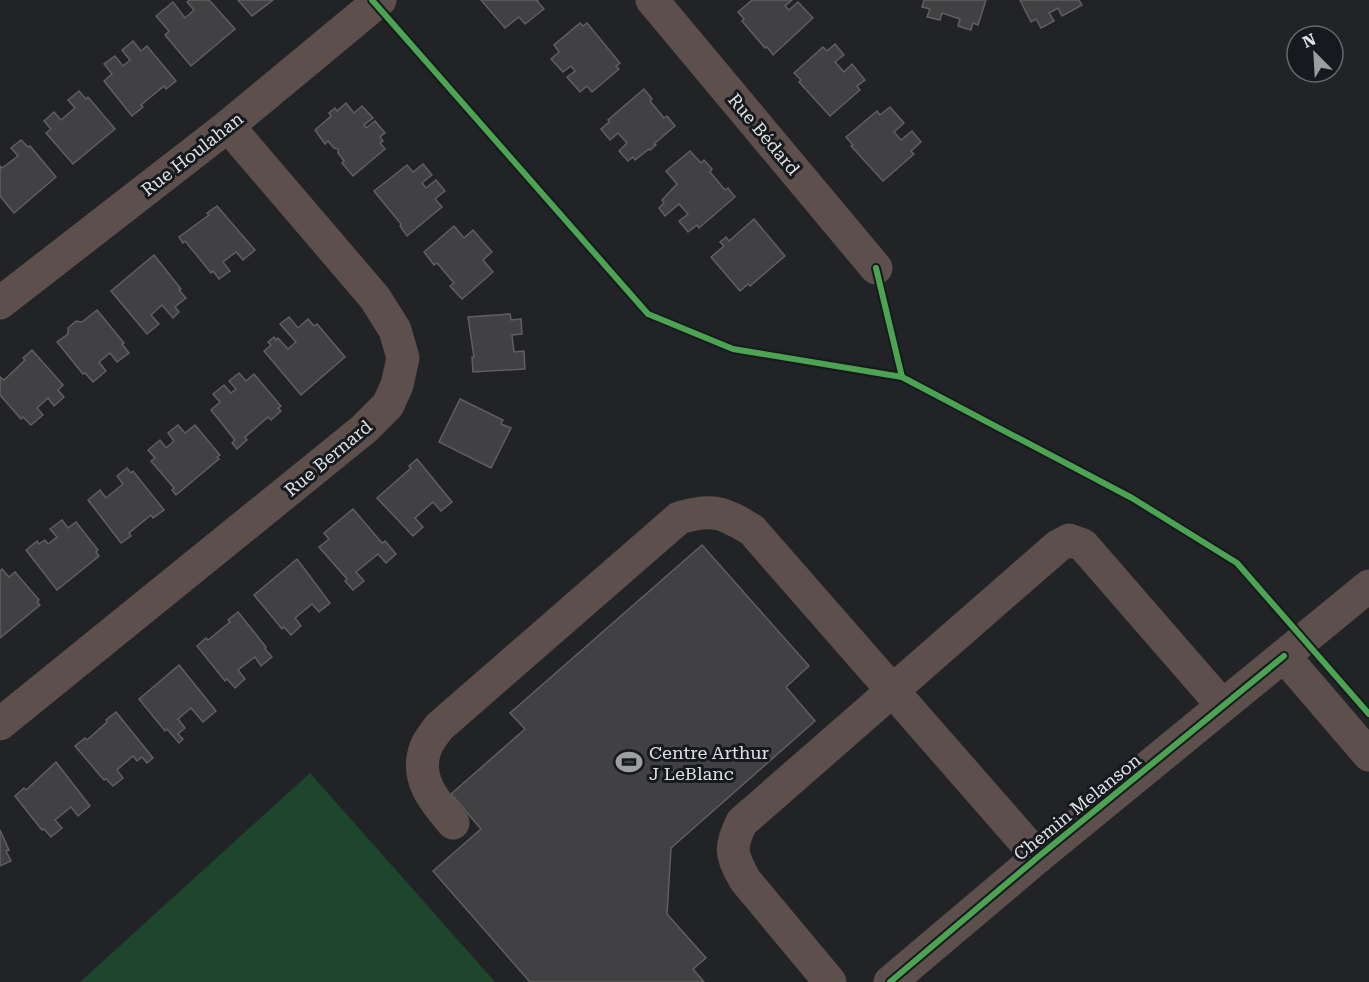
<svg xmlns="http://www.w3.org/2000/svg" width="1369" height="982" viewBox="0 0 1369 982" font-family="'Roboto Serif',serif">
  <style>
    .green { fill: #1e462c }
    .building { fill: #414042; stroke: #5f5f60; stroke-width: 1.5 }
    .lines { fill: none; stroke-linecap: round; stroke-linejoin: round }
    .minor { stroke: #5d4f4b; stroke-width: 33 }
    .cycleway-casing { stroke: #161a1e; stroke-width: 10 }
    .cycleway { stroke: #4ca352; stroke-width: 6 }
    .labels { text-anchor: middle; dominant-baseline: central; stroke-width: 6; stroke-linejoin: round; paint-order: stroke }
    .street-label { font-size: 18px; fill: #dee1e4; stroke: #161a1e }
    .poi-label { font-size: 18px; fill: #dee1e4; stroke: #161a1e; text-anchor: start }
  </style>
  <rect width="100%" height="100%" fill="#212326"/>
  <path class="green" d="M310,773l185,209h-415z"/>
  <g class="building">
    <path d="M190,0h19l26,29 -44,37 -26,-31 4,-4 -13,-15 17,-14 12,16 9,-8 -7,-8z"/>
    <path d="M238,0h35l-21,16z"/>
    <path d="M481,0h57l-1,1 7,8 -19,15 -6,-7 -14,11z"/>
    <path d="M752,0h40l-7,6 4,4 9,-8 15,16 -40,37 -6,-8 -2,1 -23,-27 2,-2 -6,-7z"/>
    <path d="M924,0h62l-8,25 -5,-2 -2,7 -13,-4 2,-7 -18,-6 -2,7 -13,-3 3,-8 -8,-2z"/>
    <path d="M1020,0h59l3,5 -20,11 -4,-8 -9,5 5,8 -13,7 -5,-9 -5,3z"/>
    <path d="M580,23l3,3 4,-3 33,40 -4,3 3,3 -27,23 -5,-6 -7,6 -13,-15 8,-6 -4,-5 -8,6 -12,-13 8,-7 -5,-7z"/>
    <path d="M133,41l8,10 6,-5 29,35 -10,8 -2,-3 -23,19 2,2 -11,9 -28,-35 8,-7 -8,-10 11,-8 8,10 7,-6 -8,-10z"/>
    <path d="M835,44l9,11 -9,7 9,10 8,-8 13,16 -8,6 3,4 -30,26 -31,-34 2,-2 -7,-7 29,-26 4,4z"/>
    <path d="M644,89l8,10 -2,2 14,17 3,-2 8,10 -21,18 2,1 -6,5 -1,-1 -14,11 -2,-3 -5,4 -9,-10 8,-8 -9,-10 -8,7 -9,-11 8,-7 -1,-2z"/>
    <path d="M79,91l7,8 2,-2 27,32 -42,35 -27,-31 5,-4 -7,-8 10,-9 7,8 14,-12 -7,-8z"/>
    <path d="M346,103l8,10 8,-7 11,12 -9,7 2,3 9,-7 10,12 -5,4 3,4 -3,2 5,6 -32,27 -11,-13 2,-2 -6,-8v-4l-4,-1 -6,-7 -3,3 -10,-14 16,-14 -2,-3 6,-5 2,3z"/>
    <path d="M890,107l14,16 -10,9 7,8 11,-9 9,11 -10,9 3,3 -31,27 -32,-35 2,-1 -7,-8 31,-26 3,4z"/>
    <path d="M21,140l7,7 2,-1 26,31 -42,36 -14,-17v-30l2,2 16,-12 -7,-8z"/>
    <path d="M690,151l11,12 3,-3 8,9 -2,3 15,18 3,-2 7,9 -36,31 -2,-3 -9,7 -9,-11 9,-7 -9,-10 -14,12 -6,-8 5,-5 -2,-3 15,-16 -11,-13z"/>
    <path d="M423,164l9,11 -10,8 4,5 10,-8 9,11 -10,8 7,8 -35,29 -7,-10 1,-2 -27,-33 33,-26 6,7z"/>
    <path d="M217,206l38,44 -12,10 -7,-8 -13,10 7,9 -11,8 -6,-8 -2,2 -26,-32 -2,2 -4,-6 30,-22 -2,-2z"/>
    <path d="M754,219l31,37 -35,30 -2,-2 -8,7 -29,-34 13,-11 -4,-4 6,-5 3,4z"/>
    <path d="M454,226l10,12 9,-8 19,22 -9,8 10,12 -31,27 -12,-13 4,-3 -17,-20 -3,2 -10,-13z"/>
    <path d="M154,255l27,34 -2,1 7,8 -11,9 4,5 -6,6 -11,-13 -11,10 8,9 -12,10 -36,-43z"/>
    <path d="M97,310l27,33 -2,1 7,9 -12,9 -7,-9 -11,9 7,9 -13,11 -8,-9 -2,1 -26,-32 11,-8v-6l8,-7 6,1z"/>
    <path d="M510,314l1,6 10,-1 1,15 -10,1 2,17 10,-1 1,18 -52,3 -1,-15h2l-6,-40z"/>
    <path d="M289,317l9,11 10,-9 6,7 3,-2 28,33 -44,38 -37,-44 7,-6 -3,-3 6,-5 2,3 2,-2 10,11 8,-7 -16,-18z"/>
    <path d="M32,350l31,35 -5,5 6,7 -10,9 -6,-8 -11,10 6,7 -12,10 -8,-8 -2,2 -21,-24v-18l4,3 21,-20 -2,-2z"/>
    <path d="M239,373l7,8 8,-7 27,32 -3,2 3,3 -10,9 -3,-3 -23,20 2,3 -10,9 -5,-6 3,-3 -24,-30 9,-8 -7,-8 11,-9 7,8 5,-4 -7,-8z"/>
    <path d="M460,399l43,21 -2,4 10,4 -20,40 -52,-26z"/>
    <path d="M178,425l7,8 10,-8 25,30 -3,2 2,2 -43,36 -4,-5 2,-2 -23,-27 4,-3 -7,-8 12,-10 6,8 8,-7 -6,-8z"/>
    <path d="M417,459l35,43 -11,9 -8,-9 -18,16 8,9 -10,9 -36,-38 34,-30 -2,-2z"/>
    <path d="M127,468l4,5 2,-2 31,39 -11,8 -2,-3 -22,18 2,3 -10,7 -33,-43 12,-10 6,8 17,-14 -6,-8z"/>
    <path d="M353,509l29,34 3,-2 11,13 -10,9 -8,-9 -22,18 8,9 -11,9 -8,-9 2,-2 -28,-32 10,-8 -5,-6z"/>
    <path d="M62,520l6,8 8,-6 22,28 -2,2 3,4 -42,34 -31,-40 11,-9 2,3 6,-4 3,4 9,-7 -7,-8z"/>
    <path d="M702,545l107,121 -23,21 29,34 -144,127 -4,66 39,44 -13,11 11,13h-174l-97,-111 48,-42 -30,-35 74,-65 -15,-16z"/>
    <path d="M297,559l33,44 -11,9 -7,-8 -17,14 6,8 -10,9 -7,-8 -2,2 -28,-34z"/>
    <path d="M2,569l7,8 6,-5 24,28 -2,2 3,3 -40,33v-67z"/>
    <path d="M238,612l28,35 -1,2 7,8 -11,9 -6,-9 -17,13 7,9 -10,9 -8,-9 -2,2 -28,-35 9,-8 2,2 22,-18 -2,-2z"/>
    <path d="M179,665l37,46 -13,11 -12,-14 -13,11 7,9 -7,6 5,5 -4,4 -12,-14 -2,2 -26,-32z"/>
    <path d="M116,712l37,46 -6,5 -5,-6 -5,4 -4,-5 -16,14 6,8 -10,8 -7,-7 -2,1 -29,-34 10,-8 2,2 20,-18 -1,-2z"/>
    <path d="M56,762l34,44 -12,10 -7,-9 -16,13 7,8 -11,9 -7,-8 -2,1 -27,-34 9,-8 2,2z"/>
    <path d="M0,830l9,20 -3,1 5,10 -11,5z"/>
  </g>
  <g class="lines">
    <g class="minor">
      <path d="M652,0l224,268"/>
      <path d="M0,303l228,-177 152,-126"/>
      <path d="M1284,656l85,99"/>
      <path d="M0,724l364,-295 24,-24 9,-20 6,-27 -8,-28 -20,-32 -147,-172"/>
      <path d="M453,823c-19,-22 -39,-45 -27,-76 3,-7 9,-14 13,-20l240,-209c33,-10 44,-6 73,12l286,327"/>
      <path d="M830,982l-85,-102c-14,-25 -16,-33 -3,-58l316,-276 11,-6 14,5 139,160"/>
      <path d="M890,982l148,-125 331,-271"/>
    </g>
    <g class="cycleway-casing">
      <g id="cycleway">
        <path d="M372,0l276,314 85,35 169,28 230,121 105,65 132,151"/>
        <path d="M876,268l26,109"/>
        <path d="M890,982l148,-125 246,-201"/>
      </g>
    </g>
    <use href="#cycleway" class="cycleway"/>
  </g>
  <defs>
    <g id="stadium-bare" transform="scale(2.07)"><path d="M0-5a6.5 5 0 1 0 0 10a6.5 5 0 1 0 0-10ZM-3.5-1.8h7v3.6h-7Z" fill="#9c9ea2" stroke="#161a1e" stroke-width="2.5" paint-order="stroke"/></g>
  </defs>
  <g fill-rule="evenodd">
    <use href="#stadium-bare" x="629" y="762"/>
  </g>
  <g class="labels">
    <g class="street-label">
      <text transform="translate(764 134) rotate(50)">Rue Bédard</text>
      <text transform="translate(192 154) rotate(-38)">Rue Houlahan</text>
      <text transform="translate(328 458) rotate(-40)">Rue Bernard</text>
      <text transform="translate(1077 807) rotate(-39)">Chemin Melanson</text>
    </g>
    <g class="poi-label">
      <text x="649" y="752">Centre Arthur<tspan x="649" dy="21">J LeBlanc</tspan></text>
    </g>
  </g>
  <g transform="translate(1315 54) rotate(336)"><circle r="28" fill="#161a1e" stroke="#666a6d" stroke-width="1.5"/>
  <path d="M0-4.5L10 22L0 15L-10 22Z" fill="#9c9ea2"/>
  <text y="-9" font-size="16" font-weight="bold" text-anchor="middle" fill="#dee1e4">N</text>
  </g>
</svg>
